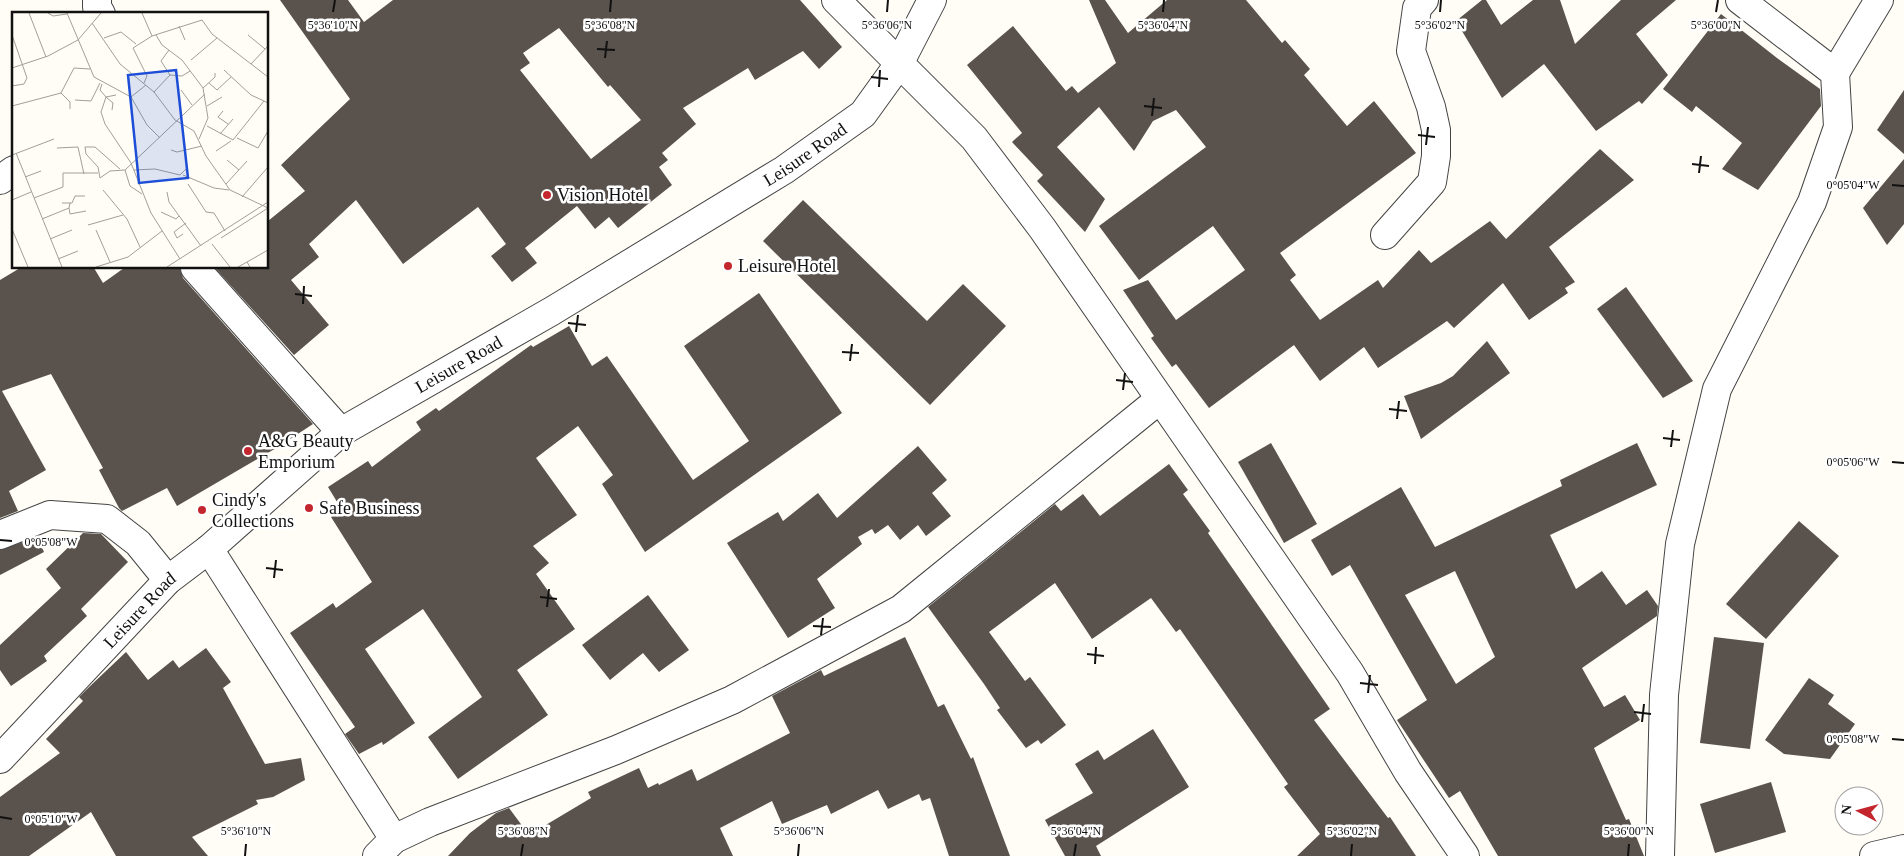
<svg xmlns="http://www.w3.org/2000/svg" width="1904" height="856" viewBox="0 0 1904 856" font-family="Georgia,serif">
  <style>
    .building { fill: #5a524d; fill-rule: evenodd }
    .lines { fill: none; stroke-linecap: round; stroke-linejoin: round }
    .minor-casing { stroke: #444; stroke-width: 30 }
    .minor { stroke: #fff; stroke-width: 28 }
    .ticks { fill: none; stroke: #111; stroke-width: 2 }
    .poi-dot { fill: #c4262e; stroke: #fff; stroke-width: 2 }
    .labels { text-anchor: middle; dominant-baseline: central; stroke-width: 5; stroke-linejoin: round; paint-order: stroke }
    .street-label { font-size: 18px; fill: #111; stroke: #fff }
    .poi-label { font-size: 18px; fill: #111; stroke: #fff; text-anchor: start }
    .inset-road { fill: none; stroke: #a09f9a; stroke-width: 1 }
    .view { fill: #1d4ed8; fill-opacity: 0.15; stroke: #1d4ed8; stroke-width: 2.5 }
    .inset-edge { fill: none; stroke: #111; stroke-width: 2.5 }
    .ticks-label { font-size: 12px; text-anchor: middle; fill: #111; stroke: #fff; stroke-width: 5; stroke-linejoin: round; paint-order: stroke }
  </style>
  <rect width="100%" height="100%" fill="#fffdf5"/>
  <g class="building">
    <path d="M280,0h68l16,22 29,-22h407l42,47 -23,22 -16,-18 -48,29 -7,-12 -65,40 13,16 -34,29 6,7 -9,7 13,18 -54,43 -9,-11 -14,12 -18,-23 -52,42 12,15 -25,19 -21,-26 15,-12 -28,-37 -75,57 -47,-64 -47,44 10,13 -28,23 38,45 -35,30 -79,-87h53v-47l37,-30 -24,-26 69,-66zM559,28l49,59 2,-2 31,35 -50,39 -71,-89 10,-7 -7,-10z"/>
    <path d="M1089,0h16l23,33 39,-33h79l36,43 3,-3 25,29 -6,6 43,51 27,-25 42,52 -136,100 16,22 -6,5 30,40 58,-40 5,8 36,-38 12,13 59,-42 16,18 94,-90 34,31 -85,67 26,35 -10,6 3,5 -39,27 -26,-37 -49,45 -7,-7 -69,47 -14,-21 -44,34 -26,-36 -85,63 -33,-44 -4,3 -21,-29 3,-2 -31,-46 25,-10 28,40 69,-50 -32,-44 -74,54 -40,-54 107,-79 -30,-37 -23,11 -19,30 -35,-44 -42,40 48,52 -20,33 -48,-51 6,-6 -31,-33 10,-9 -55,-68 46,-39 53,65 6,-5 6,7 38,-30z"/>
    <path d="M1482,0h4l15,25 32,-25h27l15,44 46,-44h55l-40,34 32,41 -26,29 -3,-3 -43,30 -52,-67 -42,34 -46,-77z"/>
    <path d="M1721,14l56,44 43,31 1,17 -63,84 -36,-21 20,-26 -46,-37 -4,6 -29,-23z"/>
    <path d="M1904,90v64l-27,-24z"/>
    <path d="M1904,159v65l-17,21 -24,-37z"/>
    <path d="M803,200l124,121 36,-37 43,42 -76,79 -167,-164z"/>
    <path d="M20,268h74l9,15 21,-15h56l3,10 130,146 -35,23 -101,59 -10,-18 -45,23 -3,-3 -20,-38 4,-2 -52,-94 -49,17 44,79 -37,21 9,20 -18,7v-238z"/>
    <path d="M1626,287l67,94 -30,17 -66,-89z"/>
    <path d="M759,293l83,120 -197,139 -43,-68 11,-9 -35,-49 -42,32 41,57 -44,31 16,17 -13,11 39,55 -58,41 31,45 -90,64 -30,-42 54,-40 -59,-88 -58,40 50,74 -32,22 -1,-3 -23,12 -14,-20 10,-7 -65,-94 43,-30 3,5 36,-26 -41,-65 11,-7 -14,-23 40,-26 4,6 49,-37 -5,-8 20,-14 3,3 92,-66 2,2 36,-21 23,40 15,-10 86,124 56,-39 -65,-95z"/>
    <path d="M1487,341l23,32 -89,66 -17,-43 37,-13 12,-7z"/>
    <path d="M1271,443l46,81 -33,19 -46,-81z"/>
    <path d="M1637,443l20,42 -107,50 26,54 26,-18 24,34 21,-15 11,16 -1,10 -75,52 22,39 21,-12 15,25 -46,28 32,72 3,-1 15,37h-146l-38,-65 -11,7 -52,-78 30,-20 -77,-135 -18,11 -21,-36 90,-53 34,60 127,-61 -2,-6zM1455,571l40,86 -39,27 -51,-89z"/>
    <path d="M918,446l29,34 -15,13 19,23 -25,20 -8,-11 -18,15 -12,-15 -13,9 -3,-5 -14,8 4,7 -45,35 18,29 -47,30 -61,-95 51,-31 5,9 35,-28 19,25z"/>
    <path d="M1169,464l19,26 -5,4 27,37 -2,2 122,176 -16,11 74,98 2,-1 26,39h-119l23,-22 -36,-47 4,-3 -108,-155 -4,3 -25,-34 -59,41 -37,-56 -66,49 36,49 5,-4 36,48 -25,19 -3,-4 -12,8 -29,-38 3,-2 -16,-24 -56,-77 127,-103 6,7 22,-17 17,22z"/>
    <path d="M1799,521l40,35 -73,83 -40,-35z"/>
    <path d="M83,533l18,1 27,28 -47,47 6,7 -43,40 3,5 -36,25 -11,-16v-25l61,-57 -15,-19z"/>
    <path d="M37,537l7,15 -44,23v-25z"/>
    <path d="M648,595l41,55 -30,22 -16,-19 -33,27 -28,-35z"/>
    <path d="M905,637l33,70 6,-3 27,55 2,-2 37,99h-61l-19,-58 -8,3 -3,-7 -31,15 -10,-19 -47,24 -4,-9 -45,19 -10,-23 -52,27 13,28h-285l22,-23 26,-20 13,-5 20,27 62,-37 -3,-6 51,-24 9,20 10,-5 1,2 33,-16 5,12 93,-48 -18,-37 49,-26 3,6z"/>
    <path d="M1714,637l50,6 -14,106 -50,-6z"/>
    <path d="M206,648l25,34 -8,6 42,76 36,-6 4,22 -32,17 -17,3 2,4 -66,33 16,19h-92l-25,-44 -62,44h-29v-59l60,-44 -14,-14 37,-38 -4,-4 8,-8 39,-37 22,28 25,-20 6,8z"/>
    <path d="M1809,678l25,17 -6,9 27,20 -25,35 -46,-5 -19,-14z"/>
    <path d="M1153,729l36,58 -93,59 5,10h-36l-20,-36 48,-27 -18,-29 23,-14 6,10z"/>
    <path d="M1771,782l15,50 -71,21 -15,-49z"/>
  </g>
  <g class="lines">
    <g class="minor-casing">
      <g id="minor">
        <path d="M97,0v7l4,7"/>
        <path d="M836,0l138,138 68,90 308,445 58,99 57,84"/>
        <path d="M1835,73l44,-73"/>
        <path d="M0,180l14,-10"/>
        <path d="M1385,235l47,-53 4,-26v-26l-5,-23 -20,-56 6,-43 7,-8"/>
        <path d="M195,268l146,164"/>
        <path d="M0,535l50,-20 57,4 31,24 30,37"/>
        <path d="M209,549l185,290"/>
        <path id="s1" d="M0,759l168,-179 41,-31 132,-117 211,-121 232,-141 79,-56 36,-50 33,-64"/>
        <path d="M377,856l17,-17 36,-17 186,-72 116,-50 169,-91 259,-210"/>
        <path d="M1660,856l4,-161 16,-151 37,-155 95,-187 26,-75 -3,-54 -95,-73"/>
        <path d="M1874,856l30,-7"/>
      </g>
    </g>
    <use href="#minor" class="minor"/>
  </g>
  <path class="ticks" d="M333,12l2,-12M610,12l1,-12M887,12l1,-12M1163,12l1,-12M1440,12l1,-12M1716,12l2,-12M597,49l18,1M605,58l2,-17M871,77l17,2M879,87l1,-17M1144,106l18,2M1152,116l2,-18M1418,135l17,2M1426,145l2,-18M1692,164l17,2M1699,173l2,-17M1892,185l12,1M295,294l17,2M303,304l1,-18M568,323l18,2M576,332l2,-17M842,352l17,1M850,361l2,-17M1116,380l17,2M1123,390l2,-17M1389,409l18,2M1397,419l2,-18M1663,438l17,2M1671,447l2,-17M1892,462l12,1M0,540l12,1M266,568l17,2M274,578l2,-18M540,597l17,2M547,607l2,-18M813,626l18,1M821,635l2,-17M1087,654l17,2M1095,664l1,-17M1360,683l18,2M1368,693l2,-18M1634,712l17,2M1642,722l2,-18M1892,739l12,1M0,817l12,2M245,856l1,-12M521,856l2,-12M798,856l1,-12M1074,856l2,-12M1351,856l1,-12M1628,856l1,-12"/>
  <g class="poi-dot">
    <circle cx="547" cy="195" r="5"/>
    <circle cx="728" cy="266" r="5"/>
    <circle cx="248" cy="451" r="5"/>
    <circle cx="309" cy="508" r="5"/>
    <circle cx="202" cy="510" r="5"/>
  </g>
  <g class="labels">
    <g class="street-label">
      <text stroke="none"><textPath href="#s1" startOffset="1014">Leisure Road</textPath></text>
      <text stroke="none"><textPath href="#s1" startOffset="609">Leisure Road</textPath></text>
      <text stroke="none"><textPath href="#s1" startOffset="204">Leisure Road</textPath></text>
    </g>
    <g class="poi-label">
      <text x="557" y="195">Vision Hotel</text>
      <text x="738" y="266">Leisure Hotel</text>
      <text x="258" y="441">A&amp;G Beauty<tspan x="258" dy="21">Emporium</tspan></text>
      <text x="212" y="500">Cindy's<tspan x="212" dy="21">Collections</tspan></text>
      <text x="319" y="508">Safe Business</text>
    </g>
  </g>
  <g transform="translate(12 12)">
    <rect width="256" height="256" fill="#fffdf5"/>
    <path class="inset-road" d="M17,1l17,44M36,1l5,3 14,-2M55,1l27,64 37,20 16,28 13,13M130,1l10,23 50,-16 10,14 56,43M80,11l28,41 34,28 21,28 19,11 12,25 24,34 38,18M167,14l6,14M0,23l15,43 -3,6 -12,2M144,23l6,10 20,15 21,28 5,30 -9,21M236,23l17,14M92,26l17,-6 15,12M157,38l-8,11 9,14M179,48l26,-22M239,52l17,-18M0,56l36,-12 30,-16 23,-27M212,58l27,25 13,6M132,71l3,-7 -14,-28 19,-12M197,71l8,7 14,-13M90,72l-2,6 6,7 -5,15 4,12 26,39 20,50 29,46M191,76l12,-11v-4M169,78l11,15M142,80l16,-17 12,1 8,-5M49,81l9,9v7M119,85l15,-12M63,88l16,1 9,-18M0,94l49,-13 13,-25 16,1M195,94l15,-9M100,98l1,-7 -7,-6 10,-2M211,99l-5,6 10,7M195,114l26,14 31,-39 4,2M208,122l13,-15M225,126l21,10 10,-17M45,136l21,-1 6,27M159,138l6,2 25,-6M204,139l15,-10M4,141l46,114M0,143l42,-16M215,148l12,10M108,157l-25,-22h-10l1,7 12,13 2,11 10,-7 15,-1 80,-76M113,158l5,16 12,8M122,158l21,-1 25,6 7,-7M171,163l31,13 15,2M13,165l16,-6M176,172l18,28 8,1 11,18M214,172l21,-23M91,178l24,29 13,28M155,180l2,10 32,44M230,185l26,-30M22,186l29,-11v-14h35M0,188l19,-8M50,191h10l3,-7h10M57,196l1,6 16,-3M149,200l15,7 3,-3M30,207l27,-11 1,-5M76,213l35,-10M0,217l16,38M84,218l14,32M171,222l-6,4 -3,-6 12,-9M209,226l47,-30M38,227l22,-9M200,232l18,23M46,247l20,-8M235,250l21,-12M84,255l32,-10 34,-26M155,255l101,-65M226,255l9,-5 3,5"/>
    <path class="view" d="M164,58l12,108 -49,5 -11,-108z"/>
    <rect width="256" height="256" class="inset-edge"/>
  </g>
  <g class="ticks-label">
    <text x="333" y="29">5°36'10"N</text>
    <text x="610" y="29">5°36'08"N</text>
    <text x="887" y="29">5°36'06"N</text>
    <text x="1163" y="29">5°36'04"N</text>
    <text x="1440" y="29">5°36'02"N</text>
    <text x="1716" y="29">5°36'00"N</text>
    <text x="1853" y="189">0°05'04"W</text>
    <text x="1853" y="466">0°05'06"W</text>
    <text x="51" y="546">0°05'08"W</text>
    <text x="1853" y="743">0°05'08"W</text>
    <text x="51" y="823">0°05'10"W</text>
    <text x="246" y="835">5°36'10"N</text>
    <text x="523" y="835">5°36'08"N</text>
    <text x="799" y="835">5°36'06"N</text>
    <text x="1076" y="835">5°36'04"N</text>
    <text x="1352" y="835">5°36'02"N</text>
    <text x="1629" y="835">5°36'00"N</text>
  </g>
  <g transform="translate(1859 811) rotate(276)"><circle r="24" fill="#ffffff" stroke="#a0a0a0"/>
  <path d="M0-4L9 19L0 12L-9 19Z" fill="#c4262e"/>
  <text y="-8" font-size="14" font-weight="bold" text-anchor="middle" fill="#111111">N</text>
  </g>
</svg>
